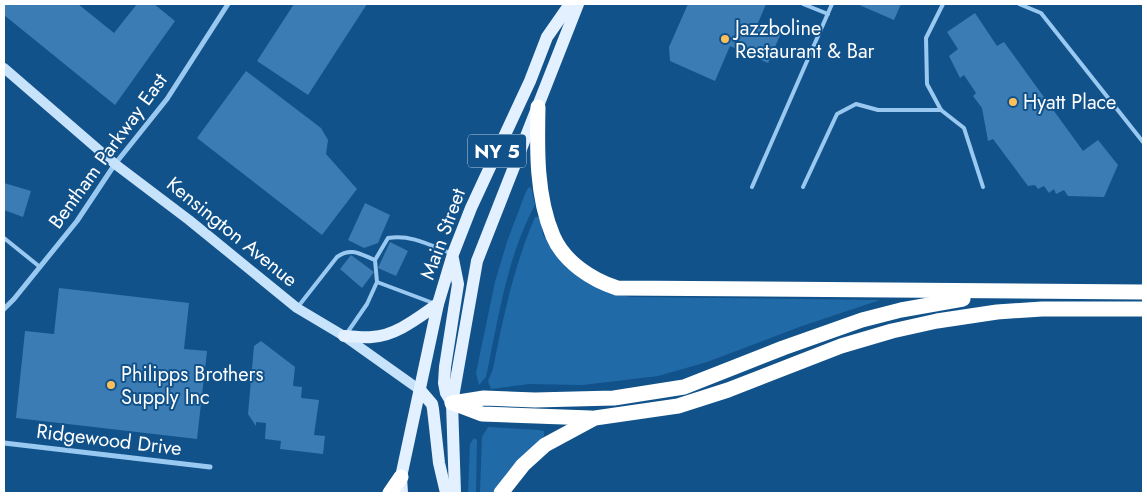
<svg xmlns="http://www.w3.org/2000/svg" width="1147" height="497" viewBox="0 0 1147 497" font-family="Jost,sans-serif">
  <style>
    .green { fill: #216aa8 }
    .building { fill: #3b7cb4 }
    .lines { fill: none; stroke-linecap: round; stroke-linejoin: round }
    .lane { stroke: #99c9f1; stroke-width: 4 }
    .street { stroke: #99c9f1; stroke-width: 5 }
    .secondary { stroke: #c7e3fb; stroke-width: 10 }
    .primary { stroke: #e3f0ff; stroke-width: 12 }
    .highway { stroke: #fff; stroke-width: 15 }
    .poi-dot { fill: #ffbf59; stroke: #12528a; stroke-width: 2 }
    .labels { text-anchor: middle; dominant-baseline: central; stroke-width: 4; stroke-linejoin: round; paint-order: stroke }
    .shield { fill: #12528a; stroke: #b8cbdc; stroke-width: 1 }
    .shield-label { font-size: 19px; font-weight: bold; fill: #fff }
    .poi-label { font-size: 20px; fill: #fff; stroke: #12528a; text-anchor: start }
    .street-label { font-size: 20px; fill: #fff; stroke: #12528a }
  </style>
  <rect width="100%" height="100%" fill="#12528a"/>
  <g class="green">
    <path d="M531,187l4,18c-28,51 -37,115 -49,172l-7,8 -3,-12 19,-91 12,-40 18,-48 3,-6z"/>
    <path d="M535,217h5l3,18 22,32 34,22 31,8 250,3 -78,26 -95,36 -49,14 -75,9 -54,-1 -38,5 -3,-8 5,-12c10,-52 21,-103 42,-152z"/>
    <path d="M488,427l51,3 5,1v5l-49,57h-15l2,-56z"/>
    <path d="M474,438l3,2 -1,53h-8l2,-49z"/>
  </g>
  <g class="building">
    <path d="M4,4h74l36,29 23,-29h17l21,17 -60,84 -111,-90z"/>
    <path d="M294,4h73l-59,91 -51,-34z"/>
    <path d="M688,4h78l-8,19 23,10 -13,30 -38,-17 -15,35 -45,-20 -1,-14z"/>
    <path d="M857,4h44l-7,16z"/>
    <path d="M975,13l22,33 7,-4 79,109 15,-11 20,25 -14,32 -36,-1 -4,-6 -8,4 -2,-5 -5,4 -5,-7 -6,3 -3,-4 -7,1 -35,-47 -5,2 -6,-33 -9,-12 3,-3 -12,-18 -4,3 -11,-22 9,-7 -11,-17z"/>
    <path d="M246,71l75,57 7,12 -2,14 31,35 -35,46 -125,-97z"/>
    <path d="M4,183l27,8 -8,26 -19,-7z"/>
    <path d="M365,203l25,12 -12,28 -14,5 -16,-8z"/>
    <path d="M390,242l18,9 -12,25 -18,-8z"/>
    <path d="M351,255l23,17 -12,16 -22,-19z"/>
    <path d="M59,288l130,15 -5,46 23,2 -10,88 -181,-21 9,-87 29,3z"/>
    <path d="M261,341l34,26 -2,19 9,1 -1,11 18,2 -5,35 11,1 -2,18 -43,-5 1,-8 -16,-2 1,-16 -10,-1v4l-8,-12 6,-68z"/>
  </g>
  <g class="lines">
    <g class="lane">
      <path d="M803,4l25,10"/>
      <path d="M1019,4l22,9 102,129"/>
      <path d="M941,110l-14,-26 -1,-46 17,-34"/>
      <path d="M752,187l80,-183"/>
      <path d="M803,187l34,-73 19,-10 22,6h63l23,18 19,59"/>
      <path d="M4,238l36,29"/>
      <path d="M375,260l13,-22c22,-4 42,7 62,15"/>
      <path d="M377,282l56,21"/>
      <path d="M297,308l40,-51c14,-10 23,-3 38,3l2,22 -10,22 -20,29"/>
    </g>
    <g class="street">
      <path d="M4,309l10,-10 63,-78 38,-57 52,-65 61,-95"/>
      <path d="M4,443l206,24"/>
    </g>
    <path class="secondary" d="M4,68l111,96 74,56 108,88 47,28 76,54"/>
    <g class="primary">
      <path d="M344,336c9,0 19,2 28,1 24,-1 47,-20 66,-33"/>
      <path d="M420,390l12,14 1,5 6,54 7,30"/>
      <path d="M452,403l-6,-10 -2,-10 1,-16 13,-83 -5,-25"/>
      <path d="M402,493l-1,-16 37,-173 15,-50 18,-46 59,-127 17,-44 23,-33"/>
      <path d="M455,493l-3,-90 25,-142 101,-257"/>
    </g>
    <g class="highway">
      <path d="M538,107c-1,42 -2,89 15,129 11,26 39,44 64,52l526,4"/>
      <path d="M452,403l32,-5 51,2 79,-2 70,-11 99,-39 79,-28 39,-10 62,-11"/>
      <path d="M453,403l29,11 109,4"/>
      <path d="M390,493l11,-16"/>
      <path d="M501,493l22,-28 22,-20 50,-27 83,-12 50,-16 113,-44 51,-15 45,-10 60,-9 45,-3h101"/>
    </g>
  </g>
  <g class="poi-dot">
    <circle cx="725" cy="39" r="5"/>
    <circle cx="1013" cy="102" r="5"/>
    <circle cx="111" cy="385" r="5"/>
  </g>
  <g class="labels">
    <rect class="shield" x="468" y="134.5" width="58" height="33" rx="4"/>
    <g class="shield-label">
      <text x="497" y="151">NY 5</text>
    </g>
    <g class="poi-label">
      <text x="735" y="28">Jazzboline<tspan x="735" dy="23">Restaurant &amp; Bar</tspan></text>
      <text x="1023" y="102">Hyatt Place</text>
      <text x="121" y="374">Philipps Brothers<tspan x="121" dy="23">Supply Inc</tspan></text>
    </g>
    <g class="street-label">
      <text transform="translate(108 151) rotate(-54)">Bentham Parkway East</text>
      <text transform="translate(232 232) rotate(39)">Kensington Avenue</text>
      <text transform="translate(443 234) rotate(-70)">Main Street</text>
      <text transform="translate(109 440) rotate(7)">Ridgewood Drive</text>
    </g>
  </g>
  <rect width="1147" height="497" fill="none" stroke="#ffffff" stroke-width="10"/>
</svg>
